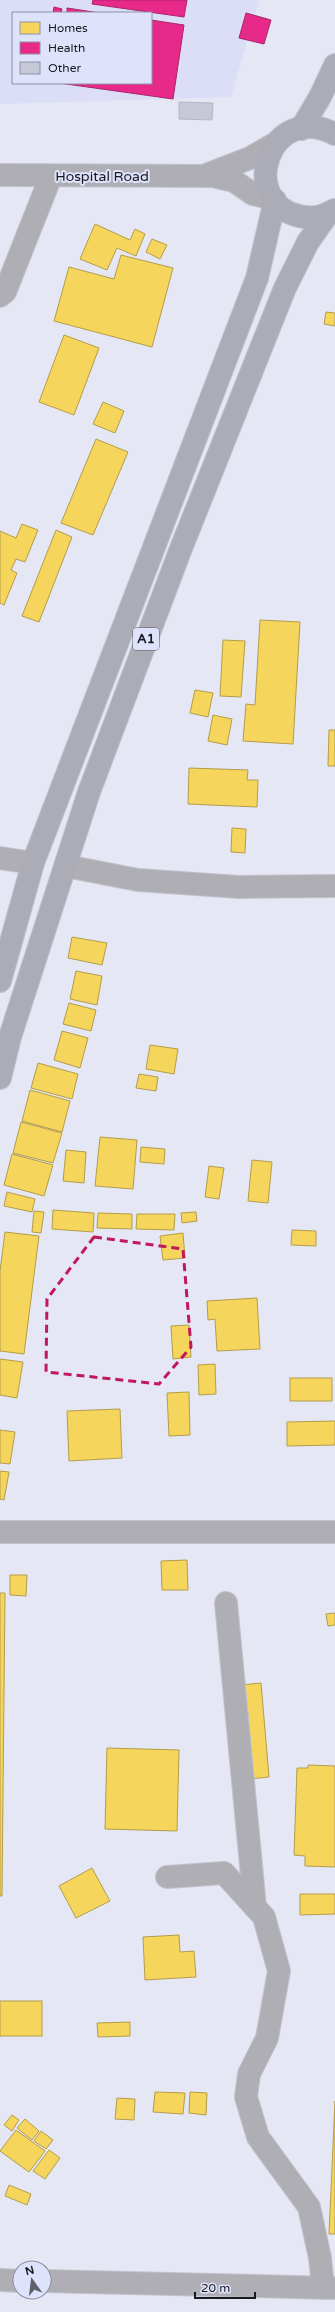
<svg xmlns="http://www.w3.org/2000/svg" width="335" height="2312" viewBox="0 0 335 2312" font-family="'Varela Round',sans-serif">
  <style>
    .built { fill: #dbdef6; fill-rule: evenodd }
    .homes { fill: #f6d55c; stroke: #b39d4a }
    .health { fill: #e7298a; stroke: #a9246a }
    .building { fill: #c6c8d8; stroke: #b6b7c2 }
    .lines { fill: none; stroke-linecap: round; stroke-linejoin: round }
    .minor-casing { stroke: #c2c3cd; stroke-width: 24 }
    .highway-casing { stroke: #c2c3cd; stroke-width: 24 }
    .minor { stroke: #aeaeb4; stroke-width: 22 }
    .highway { stroke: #abacb5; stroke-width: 22 }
    .marked { fill: none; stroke: #c2185b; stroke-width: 3; stroke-dasharray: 8 5; stroke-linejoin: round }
    .labels { text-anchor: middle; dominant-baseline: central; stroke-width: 4; stroke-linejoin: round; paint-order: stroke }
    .shield { fill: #dfe2fb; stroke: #545562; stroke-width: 1 }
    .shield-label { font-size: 13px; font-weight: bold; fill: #181921 }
    .street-label { font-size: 14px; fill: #181921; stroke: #dfe2fb }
  </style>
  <rect width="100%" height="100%" fill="#e5e7f5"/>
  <path class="built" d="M0,0h259l-28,97 -231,7zM13,13h138v70h-138z"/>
  <g class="homes">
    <path d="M95,224l35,16 5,-11 10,5 -9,22 -19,-8 -10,22 -27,-11z"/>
    <path d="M152,239l15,6 -7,14 -14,-7z"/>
    <path d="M121,255l52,13 -21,79 -98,-26 15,-54 45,12z"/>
    <path d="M326,312l9,1v13l-11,-2z"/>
    <path d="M64,335l35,13 -25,67 -35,-13z"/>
    <path d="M103,402l21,9 -9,22 -22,-9z"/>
    <path d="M96,439l32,13 -35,83 -32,-12z"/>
    <path d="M22,524l16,6 -13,32 -9,-3 -5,11 6,3 -13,32 -4,-2v-72l16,7z"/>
    <path d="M56,530l16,7 -33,85 -17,-6z"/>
    <path d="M260,620l40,2 -7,122 -50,-3 3,-37 9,1z"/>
    <path d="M223,640l22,1 -4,56 -21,-1z"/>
    <path d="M195,690l18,3 -5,24 -18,-4z"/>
    <path d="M213,715l19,4 -5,26 -19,-4z"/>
    <path d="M329,730h6v36h-7z"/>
    <path d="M189,768l59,2 -1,10h11l-1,27 -69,-3z"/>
    <path d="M232,828l14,1 -1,24 -14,-1z"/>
    <path d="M72,937l35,6 -5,22 -34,-7z"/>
    <path d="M76,971l26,5 -5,29 -27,-6z"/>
    <path d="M69,1003l27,7 -5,21 -28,-7z"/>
    <path d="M62,1031l26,7 -8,30 -26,-8z"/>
    <path d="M150,1045l28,4 -4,25 -28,-5z"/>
    <path d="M38,1063l40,11 -6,25 -41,-11z"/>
    <path d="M139,1074l19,3 -2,14 -20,-3z"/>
    <path d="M30,1090l40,11 -8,31 -40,-11z"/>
    <path d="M21,1122l41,11 -9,30 -40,-10z"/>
    <path d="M100,1137l37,3 -4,49 -38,-3z"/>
    <path d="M141,1147l24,2 -1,15 -24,-2z"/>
    <path d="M66,1150l20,2 -2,31 -21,-2z"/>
    <path d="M12,1154l41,11 -9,31 -40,-11z"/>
    <path d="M252,1160l20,2 -4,41 -20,-2z"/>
    <path d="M209,1166l15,2 -5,31 -14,-2z"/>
    <path d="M7,1192l28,7 -3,13 -28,-6z"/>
    <path d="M53,1210l41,3 -1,19 -41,-3z"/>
    <path d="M34,1211l10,1 -3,21 -9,-1z"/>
    <path d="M196,1212l1,9 -15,2 -1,-10z"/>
    <path d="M98,1213l34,1v15l-35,-1z"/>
    <path d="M137,1214h38l-1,16 -38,-1z"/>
    <path d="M292,1230l24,1v15l-25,-1z"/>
    <path d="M5,1232l34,4 -15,118 -24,-3v-80z"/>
    <path d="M183,1233l2,25 -22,2 -3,-24z"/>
    <path d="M257,1298l3,51 -43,2 -2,-32 -7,1 -1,-19z"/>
    <path d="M189,1325l2,32 -18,2 -2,-33z"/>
    <path d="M0,1359l23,3 -6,36 -17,-3z"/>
    <path d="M215,1364l1,30 -17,1 -1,-30z"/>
    <rect x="290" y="1378" width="42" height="23"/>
    <path d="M189,1392l1,43 -21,1 -2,-43z"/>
    <path d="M120,1409l2,49 -53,3 -2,-50z"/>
    <path d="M335,1421v24l-48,1v-24z"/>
    <path d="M0,1430l15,2 -5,32 -10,-1z"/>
    <path d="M0,1471l9,1 -5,28 -4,-1z"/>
    <path d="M187,1560l1,30h-26l-1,-29z"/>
    <path d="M10,1575h17l-1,21 -16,-1z"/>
    <path d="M0,1593h5l-3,303h-2z"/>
    <path d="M335,1613v12l-7,1 -2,-12z"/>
    <path d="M261,1683l8,94 -20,2 -8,-94z"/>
    <path d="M107,1748l72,2 -2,81 -72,-2z"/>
    <path d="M308,1765l27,1v101l-30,-1v-10l-11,-1 3,-87h11z"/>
    <path d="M92,1868l18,33 -34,17 -17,-32z"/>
    <path d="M300,1894h35v20l-35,1z"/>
    <path d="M179,1935l1,17 14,-1 2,26 -51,3 -2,-43z"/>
    <rect x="0" y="2001" width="42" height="35"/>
    <path d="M130,2022v14l-32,1 -1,-14z"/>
    <path d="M155,2092l30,1 -2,21 -30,-2z"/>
    <path d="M190,2092l17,1 -1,22 -17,-2z"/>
    <path d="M117,2098l18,1 -1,21 -19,-1z"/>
    <path d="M335,2101v133h-6z"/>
    <path d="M12,2115l7,5 -7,11 -8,-6z"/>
    <path d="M25,2119l14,12 -7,9 -15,-12z"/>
    <path d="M16,2130l29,21 -16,21 -29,-21z"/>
    <path d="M41,2131l12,9 -7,9 -12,-8z"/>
    <path d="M49,2150l11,8 -15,21 -12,-8z"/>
    <path d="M9,2185l22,9 -4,11 -22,-9z"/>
  </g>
  <g class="health">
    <path d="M93,0h94l-3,17 -92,-13z"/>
    <path d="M54,7l8,2 -1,4h-8z"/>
    <path d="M67,8l33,5h-33z"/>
    <path d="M246,13l25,7 -7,24 -25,-6z"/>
    <path d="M151,20l33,5 -11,74 -114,-16h92z"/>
  </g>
  <path class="building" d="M179,102l34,1 -1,17 -33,-1z"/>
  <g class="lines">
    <g class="minor-casing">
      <g id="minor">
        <path d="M0,175l213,1 21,5 19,13 20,5"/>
        <path d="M206,175l44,-17 26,-15"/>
        <path d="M0,296l5,-4 46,-116"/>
        <path d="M0,858l33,5"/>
        <path d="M66,866l72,14 101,7 96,-1"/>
        <path d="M0,1532h335"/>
        <path d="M226,1603l29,304"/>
        <path d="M167,1877l57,-4 40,44 15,54 -12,67 -18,36 -3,23 12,40 51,70 11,51 3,30"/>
        <path d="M0,2280l20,1"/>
        <path d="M44,2281l291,7"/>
      </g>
    </g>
    <g class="highway-casing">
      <g id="highway">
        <path d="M301,129l19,-32 15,-32"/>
        <path d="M334,210c-11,7 -23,9 -35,6 -63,-15 -29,-116 36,-82"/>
        <path d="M0,981l33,-118 224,-585 18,-78"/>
        <path d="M0,1078l10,-41 79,-245 91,-241 105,-263 23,-46 19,-27"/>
      </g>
    </g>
    <use href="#minor" class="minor"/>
    <use href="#highway" class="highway"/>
  </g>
  <path class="marked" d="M94,1237l89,12 8,98 -32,37 -113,-12 1,-73z"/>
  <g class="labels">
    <rect class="shield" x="133" y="628" width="26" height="22" rx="3"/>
    <g class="shield-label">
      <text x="146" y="639">A1</text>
    </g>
    <g class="street-label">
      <text x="102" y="176">Hospital Road</text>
    </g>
  </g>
  <rect x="12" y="12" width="140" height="72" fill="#dfe2fb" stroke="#8f92a4"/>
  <rect x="20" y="22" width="20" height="12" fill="#f6d55c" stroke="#8f92a4"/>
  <text x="48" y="32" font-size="12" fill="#181921">Homes</text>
  <rect x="20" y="42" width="20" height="12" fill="#e7298a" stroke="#8f92a4"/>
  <text x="48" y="52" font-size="12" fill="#181921">Health</text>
  <rect x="20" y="62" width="20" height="12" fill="#c6c8d8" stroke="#8f92a4"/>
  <text x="48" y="72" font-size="12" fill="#181921">Other</text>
  <g transform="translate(32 2280) rotate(346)"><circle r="19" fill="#dfe2fb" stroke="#8f92a4"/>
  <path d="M0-3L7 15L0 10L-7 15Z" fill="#60616b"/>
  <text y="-6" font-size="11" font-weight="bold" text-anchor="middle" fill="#181921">N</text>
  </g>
  <path d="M195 2292v6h60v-6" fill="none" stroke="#181921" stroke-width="2"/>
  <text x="201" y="2292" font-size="12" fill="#181921" stroke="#dfe2fb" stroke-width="3" paint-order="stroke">20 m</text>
</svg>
